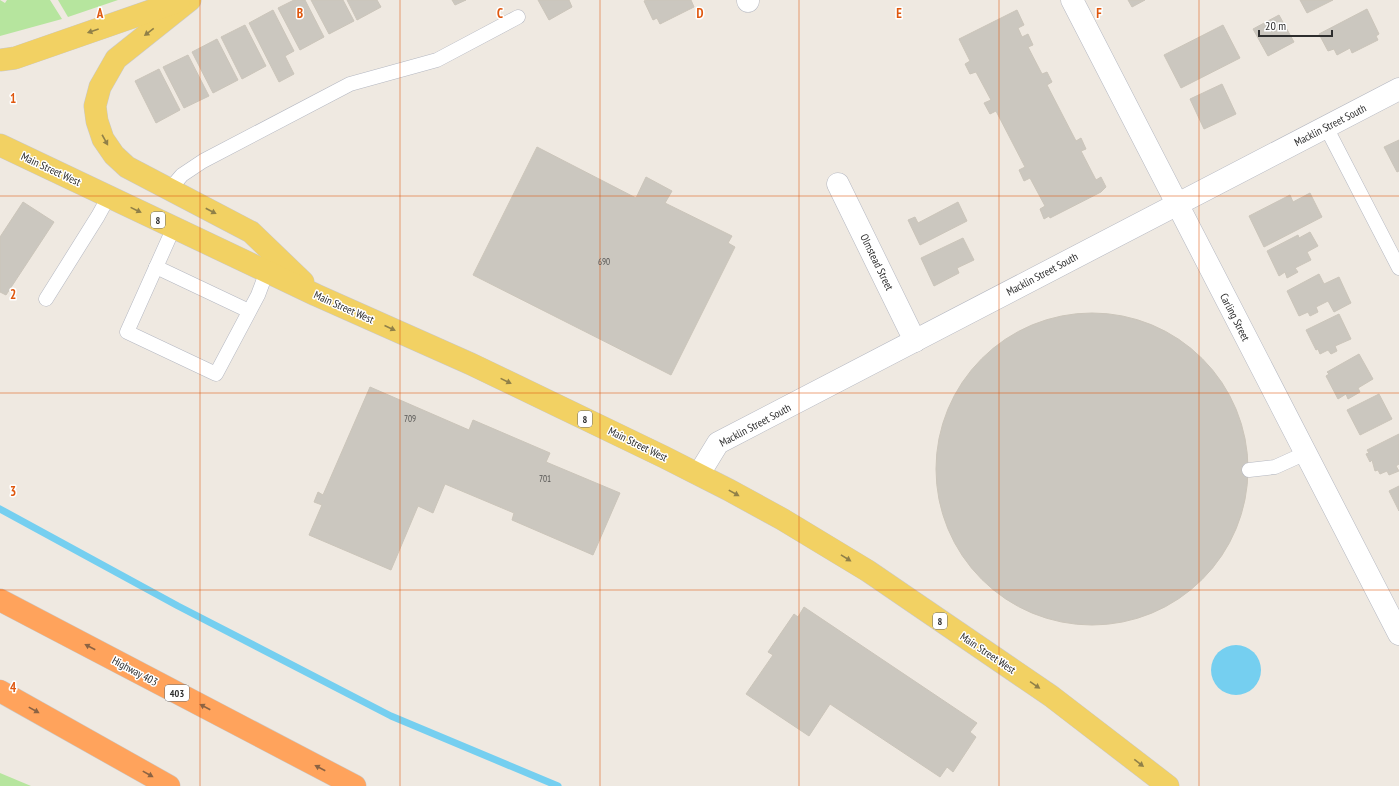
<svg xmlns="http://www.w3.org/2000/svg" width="1399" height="786" viewBox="0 0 1399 786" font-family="'PT Sans Narrow',sans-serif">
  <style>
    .green { fill: #b6e59e }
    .water { fill: #75cff0 }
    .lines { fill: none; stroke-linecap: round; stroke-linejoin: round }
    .stream { stroke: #75cff0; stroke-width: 7 }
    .building { fill: #cbc7bf; stroke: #cbc5ba }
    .service-casing { stroke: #b4b7c1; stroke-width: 15 }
    .minor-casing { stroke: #b4b7c1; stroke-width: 23 }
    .tertiary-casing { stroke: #b4b7c1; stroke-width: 23 }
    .primary-casing { stroke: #c9c9c9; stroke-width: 23 }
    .motorway-casing { stroke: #c9c9c9; stroke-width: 23 }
    .service { stroke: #fff; stroke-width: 14 }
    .minor { stroke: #fff; stroke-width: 22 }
    .tertiary { stroke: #fff; stroke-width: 22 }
    .primary { stroke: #f2d163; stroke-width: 22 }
    .motorway { stroke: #ffa35c; stroke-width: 22 }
    .oneway { fill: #908048 }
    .oneway2 { fill: #8c6343 }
    .grid { fill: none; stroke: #df570e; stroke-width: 1; stroke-opacity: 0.55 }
    .labels { text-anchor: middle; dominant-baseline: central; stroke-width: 3; stroke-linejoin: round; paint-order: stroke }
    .number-label { font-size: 9px; fill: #555452 }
    .shield { fill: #fff; stroke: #6d6d6d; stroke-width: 1 }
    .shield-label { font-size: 10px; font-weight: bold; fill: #2e2e2e }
    .street-label { font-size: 11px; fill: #2e2e2e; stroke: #fff }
    .grid-label { font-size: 13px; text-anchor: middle; font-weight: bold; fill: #df570e; stroke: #fff; stroke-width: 3; stroke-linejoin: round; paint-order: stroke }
  </style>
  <rect width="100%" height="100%" fill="#efe9e1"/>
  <g class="green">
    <path d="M0,0l5,3 2,-3h43l12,19 -62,17z"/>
    <path d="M58,0h60l-50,17z"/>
    <path d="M0,773l31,13h-31z"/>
  </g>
  <circle class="water" cx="1236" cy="670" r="25"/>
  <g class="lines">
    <path class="stream" d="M0,509l178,97 213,110 167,70"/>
  </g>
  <g class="building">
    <path d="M294,0h11l19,37 -24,13 -22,-42z"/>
    <path d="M311,0h32l11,21 -25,13z"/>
    <path d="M347,0h30l4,7 -24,13z"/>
    <path d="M452,0h14l-11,5z"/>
    <path d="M538,0h31l3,7 -23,13z"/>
    <path d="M646,0h45l3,7 -34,17 -3,-6 -4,2 -9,-19z"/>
    <path d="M1128,0h17l-13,7z"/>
    <path d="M1300,0h33l-26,13z"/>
    <path d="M1367,9l12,25 -3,2 2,4 -26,13 -2,-5 -13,7 -3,-6 -6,2 -9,-17z"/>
    <path d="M273,10l21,41 -9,5 9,18 -15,8 -30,-59z"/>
    <path d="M1017,10l7,15 -6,3 4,9 6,-3 5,11 -5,2 14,27 5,-2 5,10 -5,3 29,56 5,-3 5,11 -5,2 15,29 5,-3 5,10 -5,5 -51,26 -1,-2 -5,3 -4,-10 5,-3 -15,-28 -6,3 -5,-11 6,-3 -29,-56 -6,3 -6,-11 7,-3 -15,-28 -6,2 -5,-10 5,-3 -11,-22z"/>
    <path d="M1279,15l15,27 -26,14 -15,-27z"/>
    <path d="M245,25l21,41 -24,13 -21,-42z"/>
    <path d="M1223,25l17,33 -59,30 -17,-33z"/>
    <path d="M217,39l21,41 -25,13 -21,-41z"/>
    <path d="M188,55l21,41 -25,12 -21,-41z"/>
    <path d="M159,69l21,41 -24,13 -21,-42z"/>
    <path d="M1222,84l14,30 -32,15 -14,-30z"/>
    <path d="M1399,140v31l-2,1 -13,-25z"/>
    <path d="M537,147l99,51 10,-21 26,14 -7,12 67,33 -4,7 7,4 -64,128 -198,-100z"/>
    <path d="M1310,193l12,24 -58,30 -15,-31 41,-21 3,7z"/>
    <path d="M23,202l31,20 -48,73 -6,-3v-55z"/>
    <path d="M958,202l9,19 -47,24 -12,-25 7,-3 3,6z"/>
    <path d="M1310,232l8,14 -11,6 4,8 -16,8 3,4 -11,6 -2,-6 -6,4 -12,-25 31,-16 1,3z"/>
    <path d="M963,238l11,22 -17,8 2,5 -25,13 -13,-28z"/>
    <path d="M1319,274l5,10 15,-7 12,26 -17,9 -6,-11 -12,6 2,5 -8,4 -2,-4 -9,4 -12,-25z"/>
    <circle cx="1092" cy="469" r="156"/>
    <path d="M1339,314l12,25 -16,7 2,5 -6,3 -3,-4 -8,4 -2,-5 -2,1 -10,-20z"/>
    <path d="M1359,354l14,25 -15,9 2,4 -12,7 -2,-5 -8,5 -12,-23 3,-2 -2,-2z"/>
    <path d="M370,387l99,43 4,-10 77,33 -4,9 74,31 -27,62 -81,-35 2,-7 -69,-29 -12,29 -15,-7 -27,64 -82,-35 13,-30 -8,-3 4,-10 5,3z"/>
    <path d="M1379,394l13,25 -32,16 -13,-25z"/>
    <path d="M1399,434v30l-3,2 3,5 -10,4 -2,-4 -7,3 -2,-4 -3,1 -3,-11 -2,2 -4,-8 3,-1 -2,-3z"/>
    <path d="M1399,486v25l-10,-20z"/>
    <path d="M804,607l173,116 -7,9 6,5 -23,35 -6,-5 -7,10 -110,-73 -21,32 -63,-42 27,-39 -5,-3 26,-38 4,3z"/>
  </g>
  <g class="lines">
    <g class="service-casing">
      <g id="service">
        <path d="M1326,127l73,141"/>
        <path d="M170,189l12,-14 21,-14 147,-77 87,-24 81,-43"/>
        <path d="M174,227l-47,105 89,42 42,-79 9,-24"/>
        <path d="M156,267l93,44"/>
        <path d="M46,299l52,-83 11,-20"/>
        <path d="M1249,470l26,-3 31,-14"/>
      </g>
    </g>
    <g class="minor-casing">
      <g id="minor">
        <path d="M748,0v1"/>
        <path d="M1072,0l327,634"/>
        <path d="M838,184l77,157"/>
      </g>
    </g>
    <g class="tertiary-casing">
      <path id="tertiary" d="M699,474l19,-31 681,-354"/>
    </g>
    <g class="primary-casing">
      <g id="primary">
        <path d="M190,0l-74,59 -16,28 -5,19 2,15 6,18 11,16 13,12 124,65 52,50"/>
        <path d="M0,60l15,-2 164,-57"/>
        <path d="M0,145l316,150 155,69 193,93 65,33 53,29 86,52 183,125 117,90"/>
      </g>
    </g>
    <g class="motorway-casing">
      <g id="motorway">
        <path d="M0,600l355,186"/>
        <path d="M0,691l169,95"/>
      </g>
    </g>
    <use href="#service" class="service"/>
    <use href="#minor" class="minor"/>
    <use href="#tertiary" class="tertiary"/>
    <use href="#primary" class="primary"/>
    <use href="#motorway" class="motorway"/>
  </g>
  <defs><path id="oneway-solid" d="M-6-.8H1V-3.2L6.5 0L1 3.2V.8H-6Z"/></defs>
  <g class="oneway">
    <use href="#oneway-solid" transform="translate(93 31) rotate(161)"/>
    <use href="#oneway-solid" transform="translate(149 32) rotate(142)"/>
    <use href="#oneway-solid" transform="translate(105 140) rotate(61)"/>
    <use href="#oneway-solid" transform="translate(136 210) rotate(26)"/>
    <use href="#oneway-solid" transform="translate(211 211) rotate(28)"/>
    <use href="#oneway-solid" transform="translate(390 328) rotate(24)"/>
    <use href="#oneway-solid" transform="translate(506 381) rotate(26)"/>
    <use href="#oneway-solid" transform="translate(734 493) rotate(29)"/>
    <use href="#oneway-solid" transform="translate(846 558) rotate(32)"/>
    <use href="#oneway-solid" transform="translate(1035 685) rotate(34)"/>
    <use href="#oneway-solid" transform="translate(1139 763) rotate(38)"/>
  </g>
  <g class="oneway2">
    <use href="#oneway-solid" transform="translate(90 647) rotate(-152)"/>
    <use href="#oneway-solid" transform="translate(205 707) rotate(-152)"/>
    <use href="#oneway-solid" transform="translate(34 710) rotate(29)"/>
    <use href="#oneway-solid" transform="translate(320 768) rotate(-152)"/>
    <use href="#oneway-solid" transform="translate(148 774) rotate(29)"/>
  </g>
  <path class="grid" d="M200,0v786M400,0v786M600,0v786M799,0v786M999,0v786M1199,0v786M0,196h1399M0,393h1399M0,590h1399"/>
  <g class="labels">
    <g class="number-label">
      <text x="604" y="261">690</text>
      <text x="410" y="418">709</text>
      <text x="545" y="478">701</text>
    </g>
    <g class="shield">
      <rect x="151" y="212" width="14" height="16" rx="3"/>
      <rect x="578" y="411" width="14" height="16" rx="3"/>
      <rect x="933" y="613" width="14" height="16" rx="3"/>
      <rect x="165" y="685" width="24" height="16" rx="3"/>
    </g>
    <g class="shield-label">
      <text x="158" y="220">8</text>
      <text x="585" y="419">8</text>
      <text x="940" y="621">8</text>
      <text x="177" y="693">403</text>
    </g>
    <g class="street-label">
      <text transform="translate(1330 125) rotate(-27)">Macklin Street South</text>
      <text transform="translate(51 169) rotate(25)">Main Street West</text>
      <text transform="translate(877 262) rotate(64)">Olmstead Street</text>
      <text transform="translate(1042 274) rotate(-28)">Macklin Street South</text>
      <text transform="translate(344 307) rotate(24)">Main Street West</text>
      <text transform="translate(1235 317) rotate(63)">Carling Street</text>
      <text transform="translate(755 425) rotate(-28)">Macklin Street South</text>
      <text transform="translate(638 444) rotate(26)">Main Street West</text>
      <text transform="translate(988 653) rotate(34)">Main Street West</text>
      <text transform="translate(135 671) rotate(28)">Highway 403</text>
    </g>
  </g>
  <g class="grid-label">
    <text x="100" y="18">A</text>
    <text x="300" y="18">B</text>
    <text x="500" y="18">C</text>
    <text x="700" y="18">D</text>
    <text x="899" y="18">E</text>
    <text x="1099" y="18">F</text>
    <text x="13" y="103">1</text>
    <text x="13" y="299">2</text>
    <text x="13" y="496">3</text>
    <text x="13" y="692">4</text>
  </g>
  <path d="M1259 30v6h73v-6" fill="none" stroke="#2e2e2e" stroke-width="2"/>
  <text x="1265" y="30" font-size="12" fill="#2e2e2e" stroke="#ffffff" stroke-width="3" paint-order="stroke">20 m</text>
</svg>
